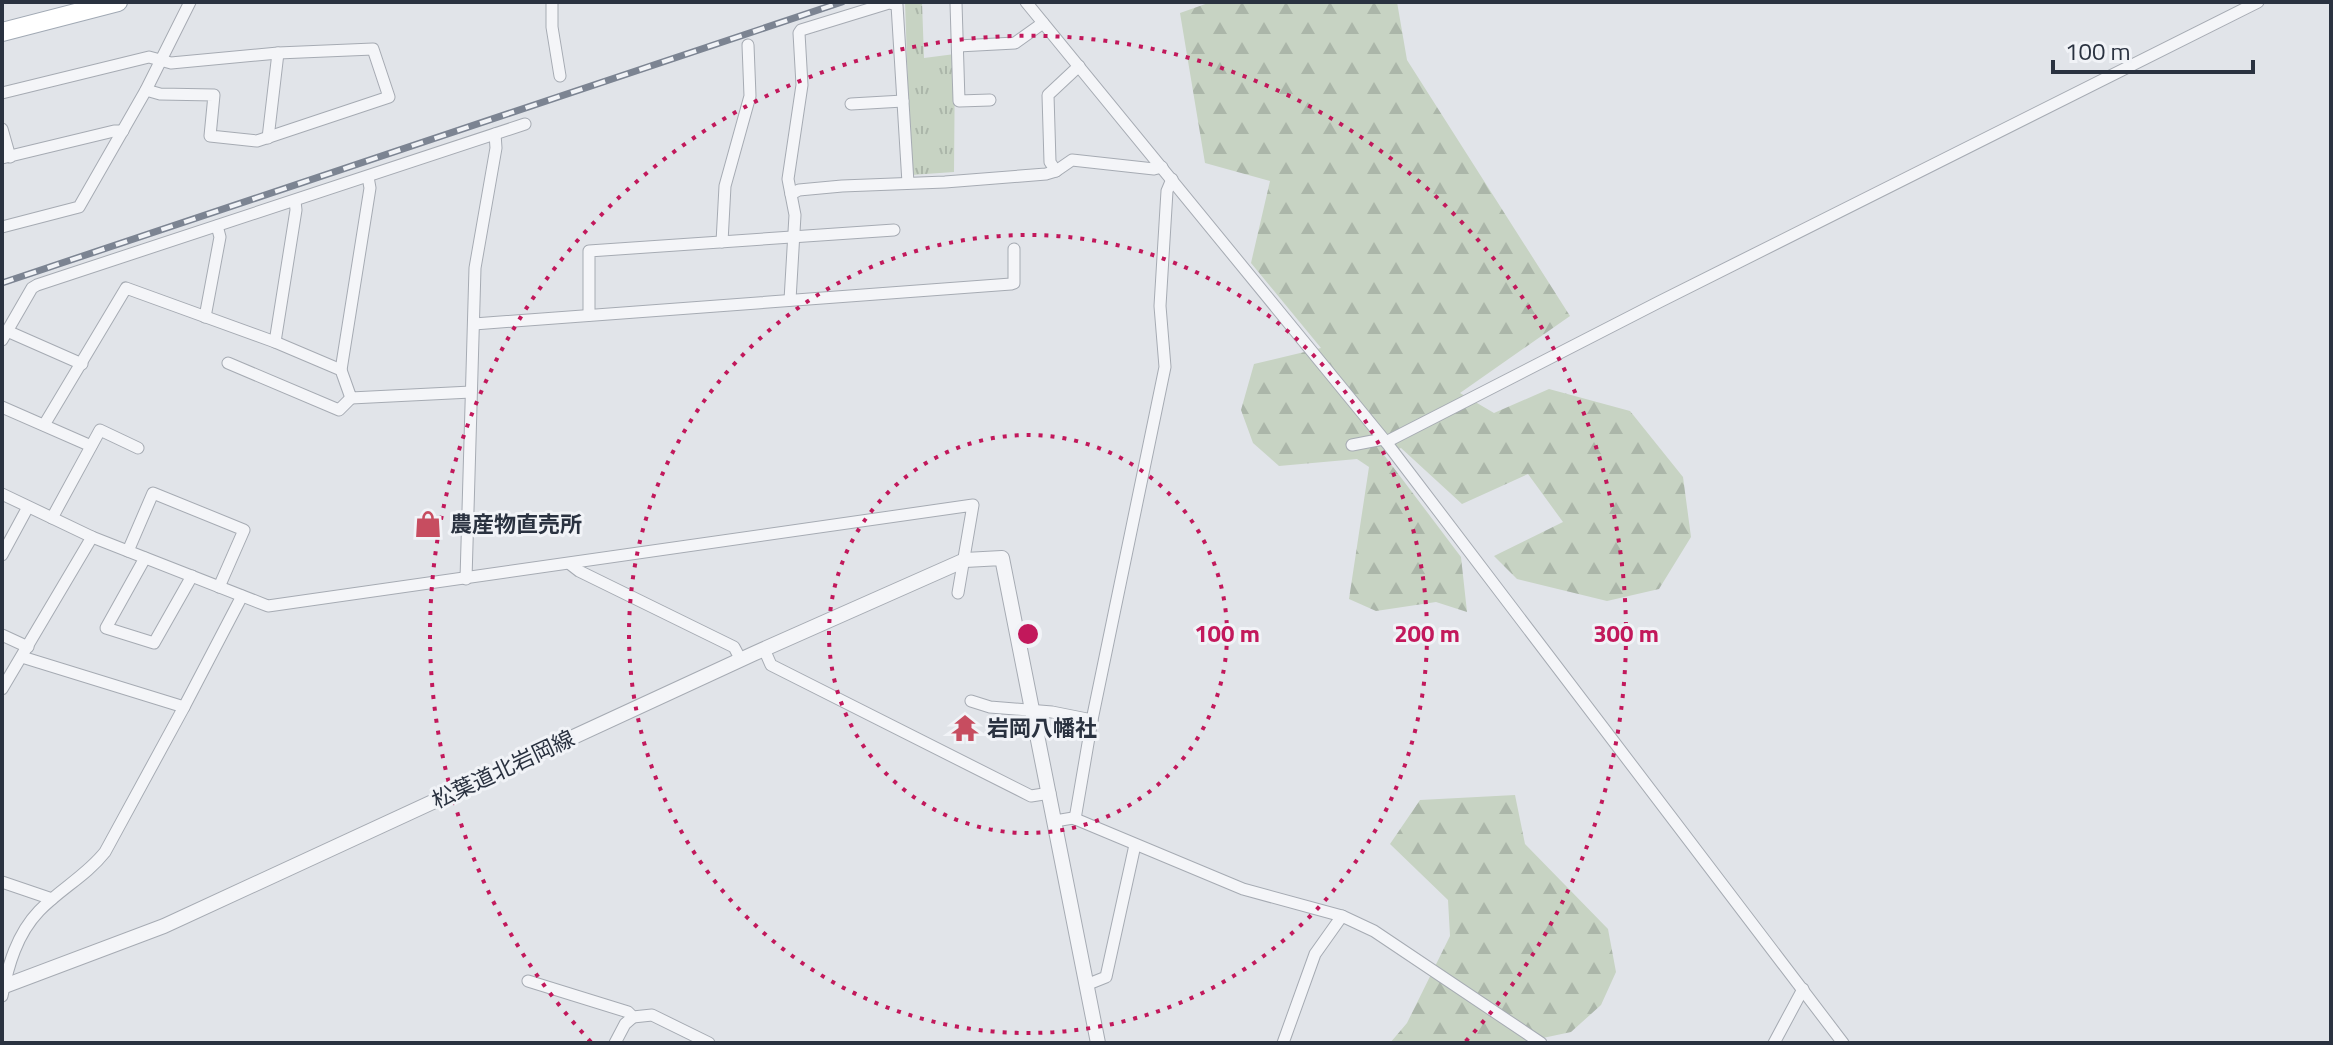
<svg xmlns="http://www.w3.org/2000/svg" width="2333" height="1045" viewBox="0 0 2333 1045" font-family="'Titillium Web','Noto Sans JP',sans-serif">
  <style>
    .forest { fill: url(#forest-firs) }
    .park { fill: url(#park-tufts) }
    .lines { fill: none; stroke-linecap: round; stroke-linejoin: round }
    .minor-casing { stroke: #a6abb3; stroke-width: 13 }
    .tertiary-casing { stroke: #a6abb3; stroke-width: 16 }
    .primary-casing { stroke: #a1a9b4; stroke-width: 20 }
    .minor { stroke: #f4f5f8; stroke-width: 11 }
    .tertiary { stroke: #f4f5f8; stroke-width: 14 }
    .primary { stroke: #fff; stroke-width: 18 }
    .rail-casing { stroke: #7c8492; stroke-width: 7 }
    .rail { stroke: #f1f3f7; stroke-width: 4; stroke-dasharray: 12; stroke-linecap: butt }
    .ring { fill: none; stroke: #c2185b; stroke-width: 4; stroke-dasharray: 4 8 }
    .labels { text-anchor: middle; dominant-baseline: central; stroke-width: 6; stroke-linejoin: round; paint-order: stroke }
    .poi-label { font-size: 22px; font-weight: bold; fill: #2a3240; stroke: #f1f3f7; text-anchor: start }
    .street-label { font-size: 22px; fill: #2a3240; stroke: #f1f3f7 }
    .centre { fill: #c2185b; stroke: #f1f3f7; stroke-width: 4 }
    .ring-label { font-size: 24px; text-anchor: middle; font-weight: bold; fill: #c2185b; stroke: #f1f3f7; stroke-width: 6; stroke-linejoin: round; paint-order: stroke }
  </style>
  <defs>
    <pattern id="forest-firs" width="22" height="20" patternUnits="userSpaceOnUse" patternTransform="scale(2)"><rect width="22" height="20" fill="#c7d3c3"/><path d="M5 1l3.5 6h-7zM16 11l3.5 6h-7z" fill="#abb6a9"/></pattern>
    <pattern id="park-tufts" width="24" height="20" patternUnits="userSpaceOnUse" patternTransform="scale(2)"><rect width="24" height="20" fill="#c7d3c3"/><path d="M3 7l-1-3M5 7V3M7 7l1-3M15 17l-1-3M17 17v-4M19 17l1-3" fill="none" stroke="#abb6a9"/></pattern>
  </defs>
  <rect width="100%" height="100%" fill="#e1e4e9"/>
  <g class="forest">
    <path d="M1211,2h186l10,58 163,256 -110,77 34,20 55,-24 81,22 53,66 8,60 -32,52 -52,12 -90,-22 -23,-23 69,-34 -35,-48 -66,30 -61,-56 -17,7 77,102 6,55 -31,-10 -60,9 -27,-12 20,-132 -12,-8 -78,7 -26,-23 -12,-33 13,-46 67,-16 -70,-85 19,-82 -65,-18 -25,-150z"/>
    <path d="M1515,795l10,49 83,85 8,43 -15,33 -30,27 -52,11h-129l17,-20 43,-87 -2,-36 -58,-56 30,-44z"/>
  </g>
  <path class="park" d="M905,2h17l2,56 31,-4 -1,118 -43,3z"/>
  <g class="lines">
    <g class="minor-casing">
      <g id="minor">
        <path d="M552,2v25l8,49"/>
        <path d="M1026,2l360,440 457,601"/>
        <path d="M956,3l3,98 31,-1"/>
        <path d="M958,46l57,-3 28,-20"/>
        <path d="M2,93l147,-36 22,6 107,-10 95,-4 16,48 -132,44 -47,-5 4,-41 -54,-1 -14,-4"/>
        <path d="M851,104l52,-3"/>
        <path d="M2,129l8,28"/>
        <path d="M268,138l10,-85"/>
        <path d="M2,158l112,-27h9"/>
        <path d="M1056,171l-6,-9 -2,-67 31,-29"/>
        <path d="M791,194l8,-4 43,-4 103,-4 101,-8 10,-3 16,-11 82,9 8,-2"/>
        <path d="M2,227l77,-20 67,-117 44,-88"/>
        <path d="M722,242l3,-56 25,-90 -2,-51"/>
        <path d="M790,300l5,-85 -7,-36 14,-94 -3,-52 2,-3 88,-27 8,2 11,178"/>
        <path d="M589,315v-64l305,-21"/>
        <path d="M205,317l15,-80 -3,-11"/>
        <path d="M474,324l537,-40 3,-1v-34"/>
        <path d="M7,331l75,33"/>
        <path d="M2,340l30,-52 5,-3 488,-161"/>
        <path d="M275,342l21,-132 -1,-9"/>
        <path d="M228,363l111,47 12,-12"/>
        <path d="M341,370l29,-182 -2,-11"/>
        <path d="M2,407l89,39"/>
        <path d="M44,425l82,-137 149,54 66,28 10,28 120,-6"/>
        <path d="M1386,442l273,-140 599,-300"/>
        <path d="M1352,445l31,-6"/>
        <path d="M2,494l90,43 176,69 705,-101 -15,88"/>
        <path d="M52,518l48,-88 38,18"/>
        <path d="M128,551l25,-58 91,37 -25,57"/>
        <path d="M2,555l26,-48"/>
        <path d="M145,558l-39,70 48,15 38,-67"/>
        <path d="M570,564l9,7 155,76 7,13"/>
        <path d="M466,579l9,-311 21,-120 -1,-14"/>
        <path d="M2,635l26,12"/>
        <path d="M764,649l7,16 260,131 19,-3"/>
        <path d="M22,657l162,50 58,-111"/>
        <path d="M2,689l90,-152"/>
        <path d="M971,701l19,6 62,5 40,8"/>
        <path d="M1075,819l17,-99 73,-353 -5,-61 7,-115 5,-12"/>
        <path d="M1055,821l18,-3 170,71 99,27 32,15 167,112"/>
        <path d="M2,882l50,17"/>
        <path d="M528,981l100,31 5,5 19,-2 57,28"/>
        <path d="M1086,985l20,-8 29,-132"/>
        <path d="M2,996c6,-31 15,-62 37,-85 21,-22 47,-35 66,-59l79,-145"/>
        <path d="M615,1043l10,-19 8,-7"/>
        <path d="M1283,1043l32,-89 27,-38"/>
        <path d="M1774,1043l29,-54"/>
      </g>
    </g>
    <g class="tertiary-casing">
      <path id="tertiary" d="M2,987l162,-61 589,-272 212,-94 37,-2 96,485"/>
    </g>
    <g class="primary-casing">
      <path id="primary" d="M2,32l116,-30"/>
    </g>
    <use href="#minor" class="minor"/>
    <use href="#tertiary" class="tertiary"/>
    <use href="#primary" class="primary"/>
    <g class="rail-casing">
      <path id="rail" d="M2,283l840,-281"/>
    </g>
    <use href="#rail" class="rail"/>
  </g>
  <g class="ring">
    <circle cx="1028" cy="634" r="199"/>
    <circle cx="1028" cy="634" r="399"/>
    <path d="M591 1042A598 598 0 1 1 1465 1042"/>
  </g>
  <defs>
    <g id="shop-bare" transform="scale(2.16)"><path d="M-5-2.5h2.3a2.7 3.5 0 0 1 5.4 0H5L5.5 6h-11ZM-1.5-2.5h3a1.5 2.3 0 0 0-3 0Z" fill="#c74d60" stroke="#f1f3f7" stroke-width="2.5" paint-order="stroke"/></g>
    <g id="temple-bare" transform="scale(2.16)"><path d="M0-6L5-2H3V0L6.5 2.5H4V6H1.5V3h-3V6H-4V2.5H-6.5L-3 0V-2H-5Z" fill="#c74d60" stroke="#f1f3f7" stroke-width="2.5" paint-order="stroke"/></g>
  </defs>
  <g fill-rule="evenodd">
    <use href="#shop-bare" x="428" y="524"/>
    <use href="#temple-bare" x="965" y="728"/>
  </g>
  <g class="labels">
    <g class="poi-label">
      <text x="450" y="524">農産物直売所</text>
      <text x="987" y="728">岩岡八幡社</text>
    </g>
    <g class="street-label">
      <text transform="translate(503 769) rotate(-25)">松葉道北岩岡線</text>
    </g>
  </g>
  <circle cx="1028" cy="634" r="12" class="centre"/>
  <g class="ring-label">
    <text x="1227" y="642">100 m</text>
    <text x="1427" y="642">200 m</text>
    <text x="1626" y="642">300 m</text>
  </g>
  <rect width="2333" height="1045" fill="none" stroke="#2a3240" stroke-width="8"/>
  <path d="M2053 60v12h200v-12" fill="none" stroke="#2a3240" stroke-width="4"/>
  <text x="2065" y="60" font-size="24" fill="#2a3240" stroke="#f1f3f7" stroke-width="6" paint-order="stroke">100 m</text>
</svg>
